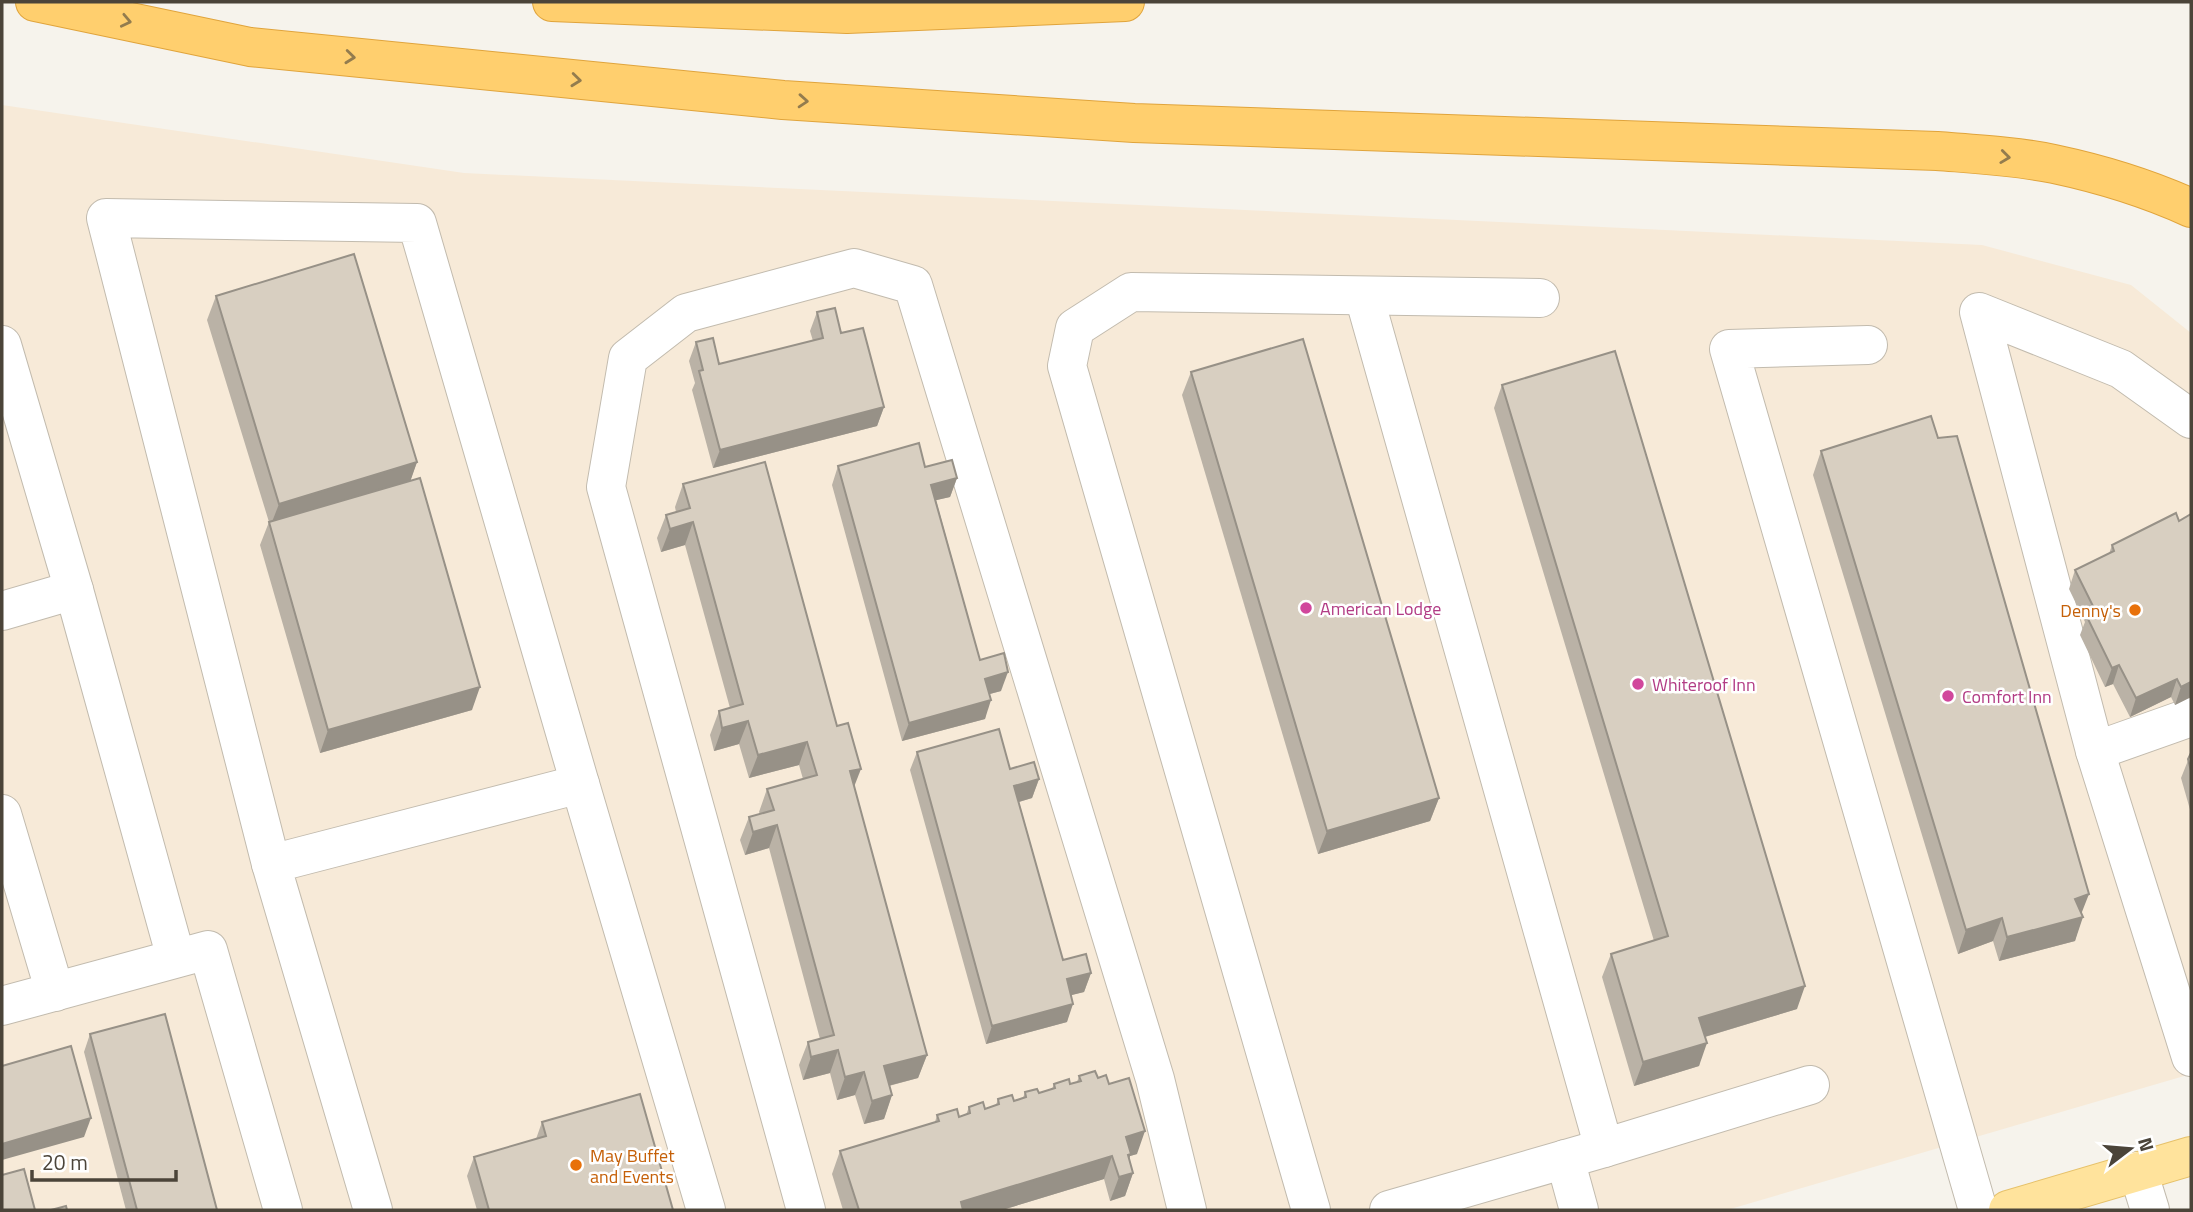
<svg xmlns="http://www.w3.org/2000/svg" width="2193" height="1212" viewBox="0 0 2193 1212" font-family="'Titillium Web',sans-serif">
  <style>
    .commercial { fill: #f7ead8 }
    .lines { fill: none; stroke-linecap: round; stroke-linejoin: round }
    .minor-casing { stroke: #c2bbae; stroke-width: 40 }
    .major-casing { stroke: #e6c16a; stroke-width: 40 }
    .highway-casing { stroke: #e0a43c; stroke-width: 40 }
    .minor { stroke: #fff; stroke-width: 38 }
    .major { stroke: #ffe39c; stroke-width: 38 }
    .highway { stroke: #ffcf6e; stroke-width: 38 }
    .wall { fill: #bab2a6 }
    .shaded-wall { fill: #979187 }
    .building { fill: #d8cfc1; stroke: #979187; stroke-width: 2 }
    .oneway { stroke: #937c4e }
    .hotel-dot { fill: #d1479c; stroke: #fff; stroke-width: 2.5 }
    .food-dot { fill: #e8710a; stroke: #fff; stroke-width: 2.5 }
    .labels { text-anchor: middle; dominant-baseline: central; stroke-width: 5; stroke-linejoin: round; paint-order: stroke }
    .hotel-label { font-size: 18px; fill: #b23c85; stroke: #fff; text-anchor: start }
    .food-label { font-size: 18px; fill: #c56008; stroke: #fff; text-anchor: end }
  </style>
  <rect width="100%" height="100%" fill="#f6f3ec"/>
  <path class="commercial" d="M2,105l462,68 1518,72 149,40 60,48v741l-464,136h-1725z"/>
  <g class="lines">
    <g class="minor-casing">
      <g id="minor">
        <path d="M1364,296l240,852"/>
        <path d="M2,345l72,245 102,368"/>
        <path d="M1868,345l-139,4 249,861"/>
        <path d="M2191,419l-70,-50 -142,-57 116,439 96,306"/>
        <path d="M2,611l72,-21"/>
        <path d="M2095,751l96,-34"/>
        <path d="M2,814l53,178"/>
        <path d="M271,864l-165,-646 311,5 163,561"/>
        <path d="M2,1006l206,-56 75,260"/>
        <path d="M1565,1159l14,51"/>
        <path d="M2138,1171l12,39"/>
        <path d="M373,1210l-102,-346 309,-80 126,426"/>
        <path d="M806,1210l-200,-723 22,-129 58,-45 168,-45 59,17 242,794 32,131"/>
        <path d="M1311,1210l-244,-844 8,-38 56,-36 409,6"/>
        <path d="M1389,1210l215,-62 206,-63"/>
      </g>
    </g>
    <g class="major-casing">
      <path id="major" d="M2008,1210l183,-54"/>
    </g>
    <g class="highway-casing">
      <g id="highway">
        <path d="M35,2l215,45 533,53 351,23 803,28c38,3 79,5 117,13 47,10 93,24 137,44"/>
        <path d="M552,2l295,12 278,-12"/>
      </g>
    </g>
    <use href="#minor" class="minor"/>
    <use href="#major" class="major"/>
    <use href="#highway" class="highway"/>
  </g>
  <g class="wall">
    <path d="M216,296l201,166 -7,19 62,229 -152,43 -60,-208 9,-23 -62,-202z"/>
    <path d="M817,312l24,21 43,74 -7,19 -164,42 -21,-78 3,-7 -6,-22 7,-19 23,22 94,-23 -3,-10z"/>
    <path d="M1191,372l248,426 -9,23 -112,33 -136,-459z"/>
    <path d="M1502,385l295,624 -92,28 -6,29 -65,20 -32,-109 9,-23 43,-13 -160,-533z"/>
    <path d="M1821,451l261,463 -7,27 -76,20 -6,-20 -35,13 -145,-479z"/>
    <path d="M838,466l87,1 32,11 -7,19 -14,3 44,160 21,31 -11,3 -5,25 -83,22 -70,-256z"/>
    <path d="M683,484l154,242 90,329 -9,23 -29,8 3,9 -8,24 -20,5 -9,-29 -18,5 -7,-27 -27,7 -4,-15 9,-23 12,-3 -51,-191 -24,7 -5,-15 9,-23 11,-3 -1,-2 8,-23 36,-10 -4,-14 -50,13 -10,-34 -25,7 -4,-16 9,-24 11,-3 -45,-163 -24,7 -4,-14 9,-23 10,-3 -1,-5z"/>
    <path d="M2112,545l79,152 -16,8 -4,-8 -41,20 -17,-33 -8,3 -25,-52 5,-13 -16,-33 6,-19 34,-16z"/>
    <path d="M917,752l93,17 29,10 -7,19 -13,4 44,158 28,13 -7,19 -13,3 -4,27 -81,22 -76,-274z"/>
    <path d="M2191,753v60l-10,-35z"/>
    <path d="M90,1034l127,176h-91l-42,-158z"/>
    <path d="M1079,1076l19,2 11,6 28,70 -7,2 -1,3 4,14 -8,23 -15,5 -6,-22 -102,31h-159l-11,-36 8,-23 95,-29 2,-7 22,2 7,-2 3,-8 16,2 11,-4 2,-6 16,2 9,-3 2,-6 14,1 13,-4 2,-5h16l7,-2z"/>
    <path d="M542,1122l131,88h-196l-10,-34 7,-19 62,-18z"/>
  </g>
  <g class="shaded-wall">
    <path d="M884,407l-7,19 -164,42 7,-18z"/>
    <path d="M417,462l-8,23 -139,42 9,-23z"/>
    <path d="M957,478l-7,19 -26,6 7,-18z"/>
    <path d="M693,522l-8,23 -24,7 9,-23z"/>
    <path d="M2119,665l-6,19 -8,3 7,-19z"/>
    <path d="M1008,672l-7,19 -23,6 7,-18z"/>
    <path d="M2177,679l-6,18 -41,20 6,-19z"/>
    <path d="M2191,682v15l-16,8 6,-18z"/>
    <path d="M480,687l-8,23 -152,43 8,-23z"/>
    <path d="M991,700l-6,19 -83,22 7,-18z"/>
    <path d="M748,721l-9,23 -25,7 8,-23z"/>
    <path d="M807,742l-8,23 -50,13 9,-23z"/>
    <path d="M861,769l-9,23 -2,-21z"/>
    <path d="M1039,779l-7,19 -24,7 6,-19z"/>
    <path d="M1439,798l-9,23 -112,33 9,-23z"/>
    <path d="M777,825l-8,23 -24,7 8,-23z"/>
    <path d="M2089,894l-9,23h3l-8,24 -76,20 8,-24 68,-38z"/>
    <path d="M2002,918l-9,23 -35,13 8,-24z"/>
    <path d="M1091,973l-7,19 -24,6 7,-19z"/>
    <path d="M1805,986l-8,23 -106,32 8,-23z"/>
    <path d="M1073,1004l-6,18 -81,22 6,-18z"/>
    <path d="M1707,1043l-8,23 -65,20 9,-24z"/>
    <path d="M838,1050l-8,23 -27,7 8,-23z"/>
    <path d="M927,1055l-9,23 -42,11 8,-23z"/>
    <path d="M864,1072l-9,23 -18,5 8,-23z"/>
    <path d="M892,1095l-8,24 -20,5 8,-23z"/>
    <path d="M91,1118l-7,19 -82,23v-16z"/>
    <path d="M1145,1131l-8,23 -7,2 -7,20 10,-3 -8,23 -15,5 9,-24 7,-40z"/>
    <path d="M1112,1156l-8,23 -102,31h-44l3,-8z"/>
  </g>
  <g class="building">
    <path d="M354,254l63,208 -138,42 -63,-208z"/>
    <path d="M835,308l6,25 22,-5 21,79 -164,43 -21,-79 4,-1 -7,-28 17,-4 6,26 104,-26 -6,-26z"/>
    <path d="M1303,339l136,459 -112,33 -136,-459z"/>
    <path d="M1615,351l190,635 -106,32 8,25 -64,19 -32,-108 57,-18 -166,-551z"/>
    <path d="M1931,416l7,22 19,-2 132,458 -14,5 8,18 -76,20 -5,-19 -36,12 -145,-479z"/>
    <path d="M919,443l6,24 27,-7 5,18 -26,7 49,175 24,-7 4,19 -23,7 6,21 -82,23 -71,-257z"/>
    <path d="M765,462l72,264 11,-3 13,46 -11,2 77,284 -43,11 8,29 -20,6 -8,-29 -19,5 -7,-27 -27,7 -3,-15 26,-7 -57,-210 -24,7 -4,-15 25,-7 -7,-21 50,-14 -10,-33 -49,13 -10,-34 -26,7 -3,-17 24,-7 -50,-182 -23,7 -4,-14 24,-7 -7,-24z"/>
    <path d="M420,478l60,209 -152,43 -59,-208z"/>
    <path d="M2176,513l3,8 12,-7v168l-10,5 -4,-8 -41,19 -17,-33 -7,3 -25,-51 9,-5 -21,-42 39,-19 -2,-6z"/>
    <path d="M999,729l11,40 24,-7 5,17 -25,7 49,174 23,-6 5,19 -24,6 6,25 -81,22 -75,-274z"/>
    <path d="M2191,753v18l-3,-12z"/>
    <path d="M165,1014l52,196h-80l-47,-176z"/>
    <path d="M71,1046l20,72 -89,26v-78z"/>
    <path d="M1095,1071l3,7 8,-3 3,9 20,-6 16,53 -19,6 5,17 -3,1 5,18 -14,4 -7,-21 -151,46 2,8h-104l-19,-59 99,-30 -2,-6 20,-6 2,8 11,-4 -1,-6 14,-5 2,7 14,-5 -1,-5 14,-4 2,6 12,-4 -1,-5 12,-3 2,4 16,-5 -1,-4 15,-5 1,5 11,-3 -2,-5z"/>
    <path d="M640,1094l33,116h-184l-15,-53 72,-21 -4,-14z"/>
    <path d="M24,1169l11,41h-33v-35z"/>
    <path d="M66,1206l1,4h-16z"/>
  </g>
  <defs><path id="oneway-chevron" d="M-2-3.5L2.5 0L-2 3.5" fill="none" stroke-width="1.6" stroke-linecap="round" stroke-linejoin="round" transform="scale(1.75)"/></defs>
  <g class="oneway">
    <use href="#oneway-chevron" transform="translate(126 21) rotate(12)"/>
    <use href="#oneway-chevron" transform="translate(350 57) rotate(6)"/>
    <use href="#oneway-chevron" transform="translate(576 80) rotate(6)"/>
    <use href="#oneway-chevron" transform="translate(803 101) rotate(4)"/>
    <use href="#oneway-chevron" transform="translate(2005 157) rotate(7)"/>
  </g>
  <g class="hotel-dot">
    <circle cx="1306" cy="608" r="7"/>
    <circle cx="1638" cy="684" r="7"/>
    <circle cx="1948" cy="696" r="7"/>
  </g>
  <g class="food-dot">
    <circle cx="2135" cy="610" r="7"/>
    <circle cx="576" cy="1165" r="7"/>
  </g>
  <g class="labels">
    <g class="hotel-label">
      <text x="1320" y="608">American Lodge</text>
      <text x="1652" y="684">Whiteroof Inn</text>
      <text x="1962" y="696">Comfort Inn</text>
    </g>
    <g class="food-label">
      <text x="2121" y="610">Denny's</text>
      <text x="590" y="1155" text-anchor="start">May Buffet<tspan x="590" dy="21">and Events</tspan></text>
    </g>
  </g>
  <rect width="2193" height="1212" fill="none" stroke="#4b4439" stroke-width="7"/>
  <g transform="translate(2130 1149) rotate(74)" stroke="#ffffff" stroke-width="5" paint-order="stroke">
  <path d="M0-5L12 26L0 18L-12 26Z" fill="#4b4439"/>
  <text y="-10" font-size="19" font-weight="bold" text-anchor="middle" fill="#4b4439">N</text>
  </g>
  <path d="M32 1170v10h144v-10" fill="none" stroke="#4b4439" stroke-width="3.5"/>
  <text x="42" y="1170" font-size="21" fill="#4b4439" stroke="#ffffff" stroke-width="5" paint-order="stroke">20 m</text>
</svg>
